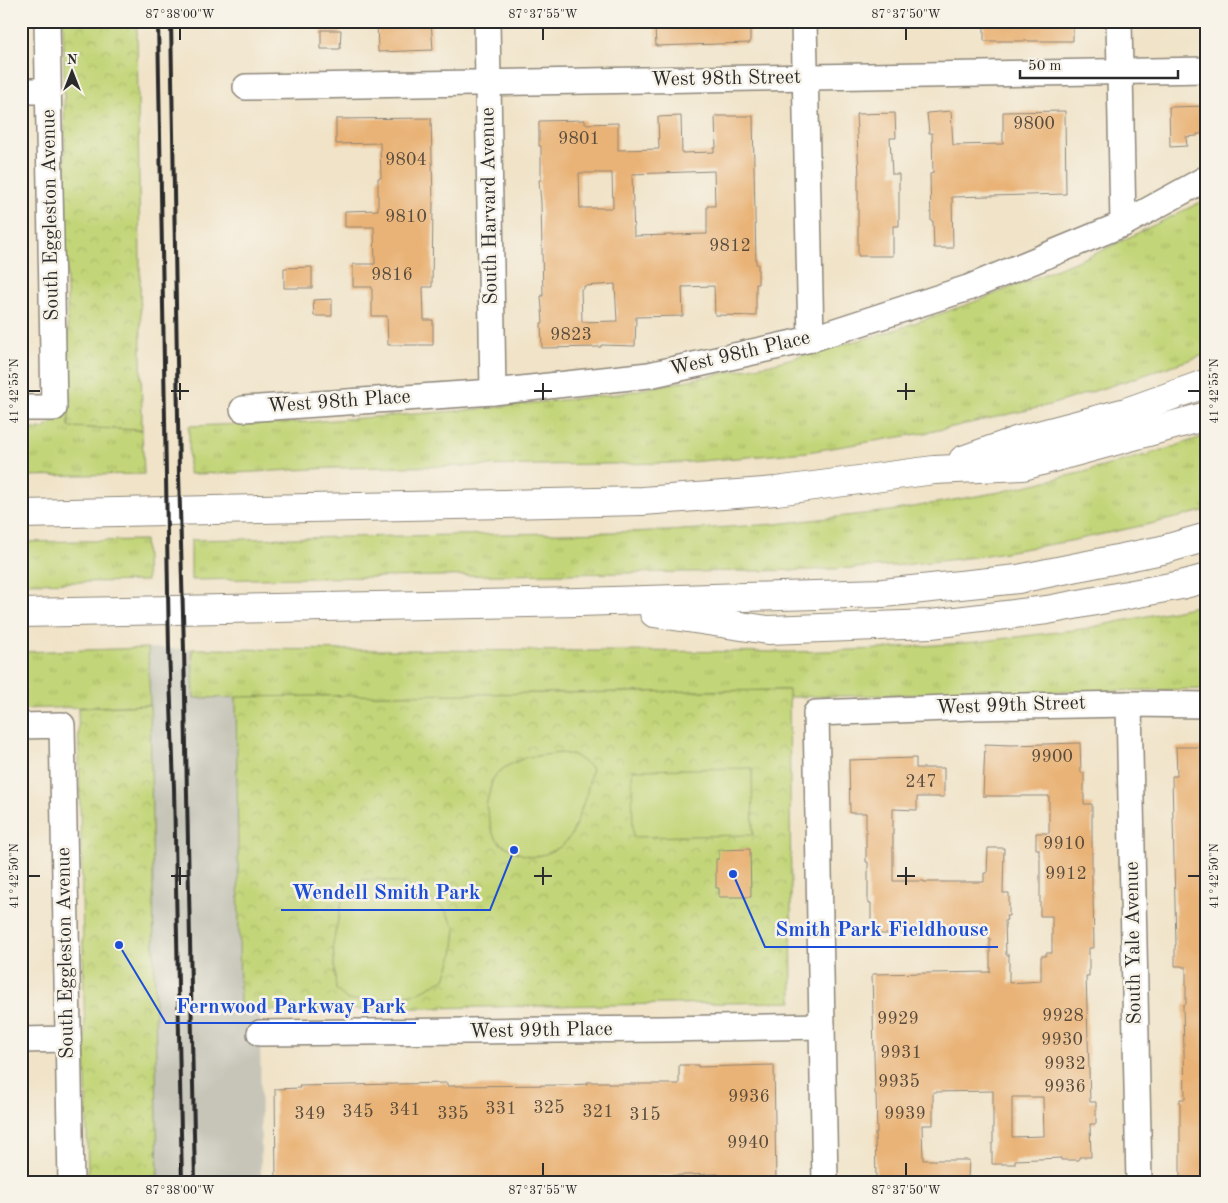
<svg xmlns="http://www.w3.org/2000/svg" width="1228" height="1203" viewBox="0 0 1228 1203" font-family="'Old Standard TT',serif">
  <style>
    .railway { fill: #c6c5b8 }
    .grass { fill: url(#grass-tufts); stroke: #768052 }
    .park { fill: url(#park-crowns); stroke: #768052 }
    .pitch { fill: #c2d578; stroke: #768052 }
    .building { fill: #e9b276; fill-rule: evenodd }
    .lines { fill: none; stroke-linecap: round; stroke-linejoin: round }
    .minor-casing { stroke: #8e877a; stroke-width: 28 }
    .highway-casing { stroke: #8e877a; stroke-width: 30 }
    .minor { stroke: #fff; stroke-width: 25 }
    .highway { stroke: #fff; stroke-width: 28 }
    .rail { stroke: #2b2b2b; stroke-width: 4 }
    .ticks { fill: none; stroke: #2b2b2b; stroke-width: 2 }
    .labels { text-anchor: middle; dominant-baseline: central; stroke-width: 5; stroke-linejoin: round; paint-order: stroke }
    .number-label { font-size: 18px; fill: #5a4d3e }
    .street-label { font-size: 20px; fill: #2b2b2b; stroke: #f7f3e8 }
    .leader { fill: none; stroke: #1d4ed8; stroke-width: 2 }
    .callout-dot { fill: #1d4ed8; stroke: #f7f3e8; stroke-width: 2 }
    .callout-label { font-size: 21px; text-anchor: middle; font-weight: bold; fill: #1d4ed8; stroke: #f7f3e8; stroke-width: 5; stroke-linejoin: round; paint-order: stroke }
    .neatline { fill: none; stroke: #2b2b2b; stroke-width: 2 }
    .ticks-label { font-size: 12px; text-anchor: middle; fill: #2b2b2b }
  </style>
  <defs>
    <pattern id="grass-tufts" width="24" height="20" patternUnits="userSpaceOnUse" patternTransform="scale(1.25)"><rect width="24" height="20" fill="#c2d578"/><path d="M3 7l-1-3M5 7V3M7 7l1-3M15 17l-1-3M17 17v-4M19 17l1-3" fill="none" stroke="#a7b768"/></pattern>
    <pattern id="park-crowns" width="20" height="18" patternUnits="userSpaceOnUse" patternTransform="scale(1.25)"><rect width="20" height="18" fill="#c2d578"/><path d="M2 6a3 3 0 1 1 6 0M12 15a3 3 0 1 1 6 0" fill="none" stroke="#a7b768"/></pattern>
  </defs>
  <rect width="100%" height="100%" fill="#f7f3e8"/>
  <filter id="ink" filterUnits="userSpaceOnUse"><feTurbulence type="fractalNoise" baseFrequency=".02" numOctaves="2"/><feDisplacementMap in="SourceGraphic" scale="10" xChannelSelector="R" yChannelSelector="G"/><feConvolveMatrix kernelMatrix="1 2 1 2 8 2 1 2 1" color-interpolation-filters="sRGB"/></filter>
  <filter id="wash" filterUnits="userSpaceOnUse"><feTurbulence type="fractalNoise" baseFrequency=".0096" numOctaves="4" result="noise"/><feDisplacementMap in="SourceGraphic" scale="20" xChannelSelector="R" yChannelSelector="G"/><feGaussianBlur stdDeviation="1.12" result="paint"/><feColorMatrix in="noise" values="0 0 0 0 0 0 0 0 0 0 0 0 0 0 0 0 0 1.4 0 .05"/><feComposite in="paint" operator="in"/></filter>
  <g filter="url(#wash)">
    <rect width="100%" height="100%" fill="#f0e3c8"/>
    <path class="railway" d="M148,648l44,1 2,49 42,-1 4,314h20l1,171h-103z"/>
    <g class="grass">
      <path d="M1207,199v155l-78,26 -79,25 -120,27 -123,20 -130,11 -344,5 -98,5 -46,1v-48l119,-4 160,-12 150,-16 153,-30 118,-32 96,-34 114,-46z"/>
      <path d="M69,409v18l73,3 2,44 -123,2v-47h22l15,-9z"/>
      <path d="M1207,435v75l-52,13 -85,18 -95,16 -81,9 -83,4 -620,10v-40l476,-9 109,-7 114,-13 110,-19 84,-20 86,-24z"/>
      <path d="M145,540l2,41 -126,2v-41z"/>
      <path d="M1207,604v85l-418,8 -1,-7 -594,8 -2,-49 603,3 86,-3 95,-7 106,-13z"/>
      <path d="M148,648l2,57 -129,4v-57z"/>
    </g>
    <g class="park">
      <path d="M63,21h74l5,409 -73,-3z"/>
      <path d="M789,690l3,312 -552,9 -4,-314z"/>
      <path d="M150,705l8,477h-70l-10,-474z"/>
    </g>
    <g class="pitch">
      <path d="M561,753l13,2 18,13 -6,28 -14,38 -10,12 -16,8 -14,3 -14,-4 -17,-9 -8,-10 -7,-28 6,-25 5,-8 12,-8 18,-8z"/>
      <path d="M752,768l1,67 -120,2 -1,-67z"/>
      <path d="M378,879l26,5 22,11 19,15 11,19 -3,26 -8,24 -28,14 -39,7h-30l-12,-10 -3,-46 10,-48 18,-16z"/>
    </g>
    <g id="blocks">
      <g class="building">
        <path d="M377,21h54l2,29 -55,2z"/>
        <path d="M1073,21v20h-89v-19z"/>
        <path d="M750,24v19l-94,3 -1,-19z"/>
        <path d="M321,30h20l-1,19h-19z"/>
        <path d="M1207,106v28h-10v2l-11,1 1,9 -17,1 -1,-40z"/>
        <path d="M951,111l2,34 50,-1v-32l62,-1 1,83 -114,3 1,51h-19l-1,-27h-2l-1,-47 3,-1 -1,-40h-3l-2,-20z"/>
        <path d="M895,113l1,25h-6l2,36h7v52h-6v30h-35v-82h1l-3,-60z"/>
        <path d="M681,116l1,37 32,-1v-4h2l-1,-32h38l3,148h2v20h-2v32l-41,-1 -1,-29 -32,1 1,29 -47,1 -1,29 -34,-1v2l-59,1 -1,-25h2l-2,-27h2l-2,-93 -2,-23h2v-34h-2v-25l46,-1v4l33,-1v27l41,-1 -1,-32zM714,171l1,35h-8v28l-73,2 -2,-62zM579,173h33l1,35h-33zM615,284l2,37 -35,1 -1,-33h3v-3z"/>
        <path d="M431,118l2,84 -1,85h-9l1,33h9v25h-45l-1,-29h-15v-29h-19v-23h22l-1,-37h-29v-16l33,-1v-32h3l-1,-35 -44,1v-25z"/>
        <path d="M312,267v21h-28v-20z"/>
        <path d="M332,299v17h-18l-1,-16z"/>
        <path d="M1080,743l1,30h3v31h8v88h1l1,56h-5v28h-3l4,126h6v22h-6l1,33h-12v3h-18v-2l-46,2v4h-23v-21h1v-52l-60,1v33h-11l1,35h46l-1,18 -45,-1v2l-47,1 -1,-47h2l-1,-39h-1l-3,-120 118,-2v-34h-4v-9l-57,1v4h-58v-31h-3v-41h-2v-49h-16l-1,-53 67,-2v10h28v29h-27v13l-24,-1v72h31v1h60v-9h3l1,-25h16l-1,45h6v23h-3l1,4h-2l1,35h3v28l32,-2v-25h5v-3h6v-37h-12v-60h-1v-7h-3v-16h13v-37h-66l2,-52 26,1zM1012,1097h31l1,39 -32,1z"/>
        <path d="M1176,747h31v433l-27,1v-82h5l-2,-94 3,-1v-37h-4v-1h-7v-21h1l-4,-169h5z"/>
        <path d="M750,849l1,48h-32v-9h-3v-29h3v-9z"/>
        <path d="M679,1065h19v2l76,-2 2,117h-58v-8l-62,2v3l-112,3h-242l-1,-4 -25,1 -1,-90 25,-1 -1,-2 148,-3v3l120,-1 20,-1v-2h21l1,2h70z"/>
      </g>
    </g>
  </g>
  <g filter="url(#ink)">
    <use href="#blocks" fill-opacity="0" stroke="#8e877a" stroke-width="1"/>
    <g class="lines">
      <g class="minor-casing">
        <g id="minor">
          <path d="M487,21l6,371"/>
          <path d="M804,21l7,318"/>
          <path d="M1119,21l4,203"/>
          <path d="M246,87l961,-17"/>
          <path d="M21,91h27"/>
          <path d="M21,408h33l-7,-387"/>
          <path d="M243,409l250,-17 156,-17 162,-36 157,-51 155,-64 84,-46"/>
          <path d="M1129,704l10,478"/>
          <path d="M21,726l41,-1 9,457"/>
          <path d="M260,1033l404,-4 158,-3"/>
          <path d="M21,1040l47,-1"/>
          <path d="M825,1182l-9,-469 158,-6 155,-3 78,1"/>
        </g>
      </g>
      <g class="highway-casing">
        <g id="highway">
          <path d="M963,460l56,-20 107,-28 81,-29"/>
          <path d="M21,514l622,-13 133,-10 158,-21 89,-4 184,-50"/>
          <path d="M21,613l558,-11 304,-9 135,-14 144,-29 45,-13"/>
          <path d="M654,613l114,17 163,-6 116,-14 134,-25 26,-7"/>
        </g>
      </g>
      <use href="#minor" class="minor"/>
      <use href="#highway" class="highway"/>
      <g class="rail">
        <path d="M158,21l11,627 5,140 8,394"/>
        <path d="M171,21l8,453 5,175 11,533"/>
      </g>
    </g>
  </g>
  <path class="ticks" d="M180,28v12M543,28v12M906,28v12M180,383v17M543,383v17M906,383v17M28,391h12M171,391h18M534,391h18M897,391h18M1188,391h12M180,867v18M543,867v18M906,867v18M28,876h12M171,876h18M534,876h18M897,876h18M1188,876h12M180,1163v13M543,1163v13M906,1163v13"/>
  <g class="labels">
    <g class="number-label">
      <text x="1034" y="124">9800</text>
      <text x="579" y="139">9801</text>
      <text x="406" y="160">9804</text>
      <text x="406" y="217">9810</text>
      <text x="730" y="246">9812</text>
      <text x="392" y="275">9816</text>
      <text x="571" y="335">9823</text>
      <text x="1052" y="757">9900</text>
      <text x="921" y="782">247</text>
      <text x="1064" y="844">9910</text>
      <text x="1066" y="874">9912</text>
      <text x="1063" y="1016">9928</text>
      <text x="898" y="1019">9929</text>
      <text x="1062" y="1040">9930</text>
      <text x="901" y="1053">9931</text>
      <text x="1065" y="1064">9932</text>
      <text x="899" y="1082">9935</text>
      <text x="1065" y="1087">9936</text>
      <text x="749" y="1097">9936</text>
      <text x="549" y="1108">325</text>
      <text x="501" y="1109">331</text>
      <text x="405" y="1110">341</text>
      <text x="358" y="1112">345</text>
      <text x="598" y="1112">321</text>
      <text x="310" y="1114">349</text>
      <text x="453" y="1114">335</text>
      <text x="905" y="1114">9939</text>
      <text x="645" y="1115">315</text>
      <text x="748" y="1143">9940</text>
    </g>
    <g class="street-label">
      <text transform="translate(726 79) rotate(-1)">West 98th Street</text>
      <text transform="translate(490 206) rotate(-91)">South Harvard Avenue</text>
      <text transform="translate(51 215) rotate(-91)">South Eggleston Avenue</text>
      <text transform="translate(740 354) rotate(-13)">West 98th Place</text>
      <text transform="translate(339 402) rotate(-4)">West 98th Place</text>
      <text transform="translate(1011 706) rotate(-2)">West 99th Street</text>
      <text transform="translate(1134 943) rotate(-91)">South Yale Avenue</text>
      <text transform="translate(66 953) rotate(-91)">South Eggleston Avenue</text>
      <text transform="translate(541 1031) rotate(-1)">West 99th Place</text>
    </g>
  </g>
  <path class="leader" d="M514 850L490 910H281M733 874L765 947H998M119 945L166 1023H416"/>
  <g class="callout-dot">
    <circle cx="514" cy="850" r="5"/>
    <circle cx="733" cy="874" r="5"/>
    <circle cx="119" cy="945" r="5"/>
  </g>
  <g class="callout-label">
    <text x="386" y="899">Wendell Smith Park</text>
    <text x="882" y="936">Smith Park Fieldhouse</text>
    <text x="291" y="1013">Fernwood Parkway Park</text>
  </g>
  <rect width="1228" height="1203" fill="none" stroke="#f7f3e8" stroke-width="55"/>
  <g transform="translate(72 72)" stroke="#f7f3e8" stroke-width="4" paint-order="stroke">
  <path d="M0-4L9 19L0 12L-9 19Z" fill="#2b2b2b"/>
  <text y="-8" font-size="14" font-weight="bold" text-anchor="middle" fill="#2b2b2b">N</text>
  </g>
  <path d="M1020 70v8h158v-8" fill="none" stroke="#2b2b2b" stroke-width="2.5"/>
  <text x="1028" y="70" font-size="15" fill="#2b2b2b" stroke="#f7f3e8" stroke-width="4" paint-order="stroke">50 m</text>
  <rect x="28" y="28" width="1172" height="1148" class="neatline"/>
  <g class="ticks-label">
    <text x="180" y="18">87°38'00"W</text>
    <text x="543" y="18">87°37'55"W</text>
    <text x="906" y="18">87°37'50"W</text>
    <text transform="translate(14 391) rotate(-90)" y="4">41°42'55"N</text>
    <text transform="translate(1214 391) rotate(-90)" y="4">41°42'55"N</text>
    <text transform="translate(14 876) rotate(-90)" y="4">41°42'50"N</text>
    <text transform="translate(1214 876) rotate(-90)" y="4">41°42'50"N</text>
    <text x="180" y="1194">87°38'00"W</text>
    <text x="543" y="1194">87°37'55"W</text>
    <text x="906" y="1194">87°37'50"W</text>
  </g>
</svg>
